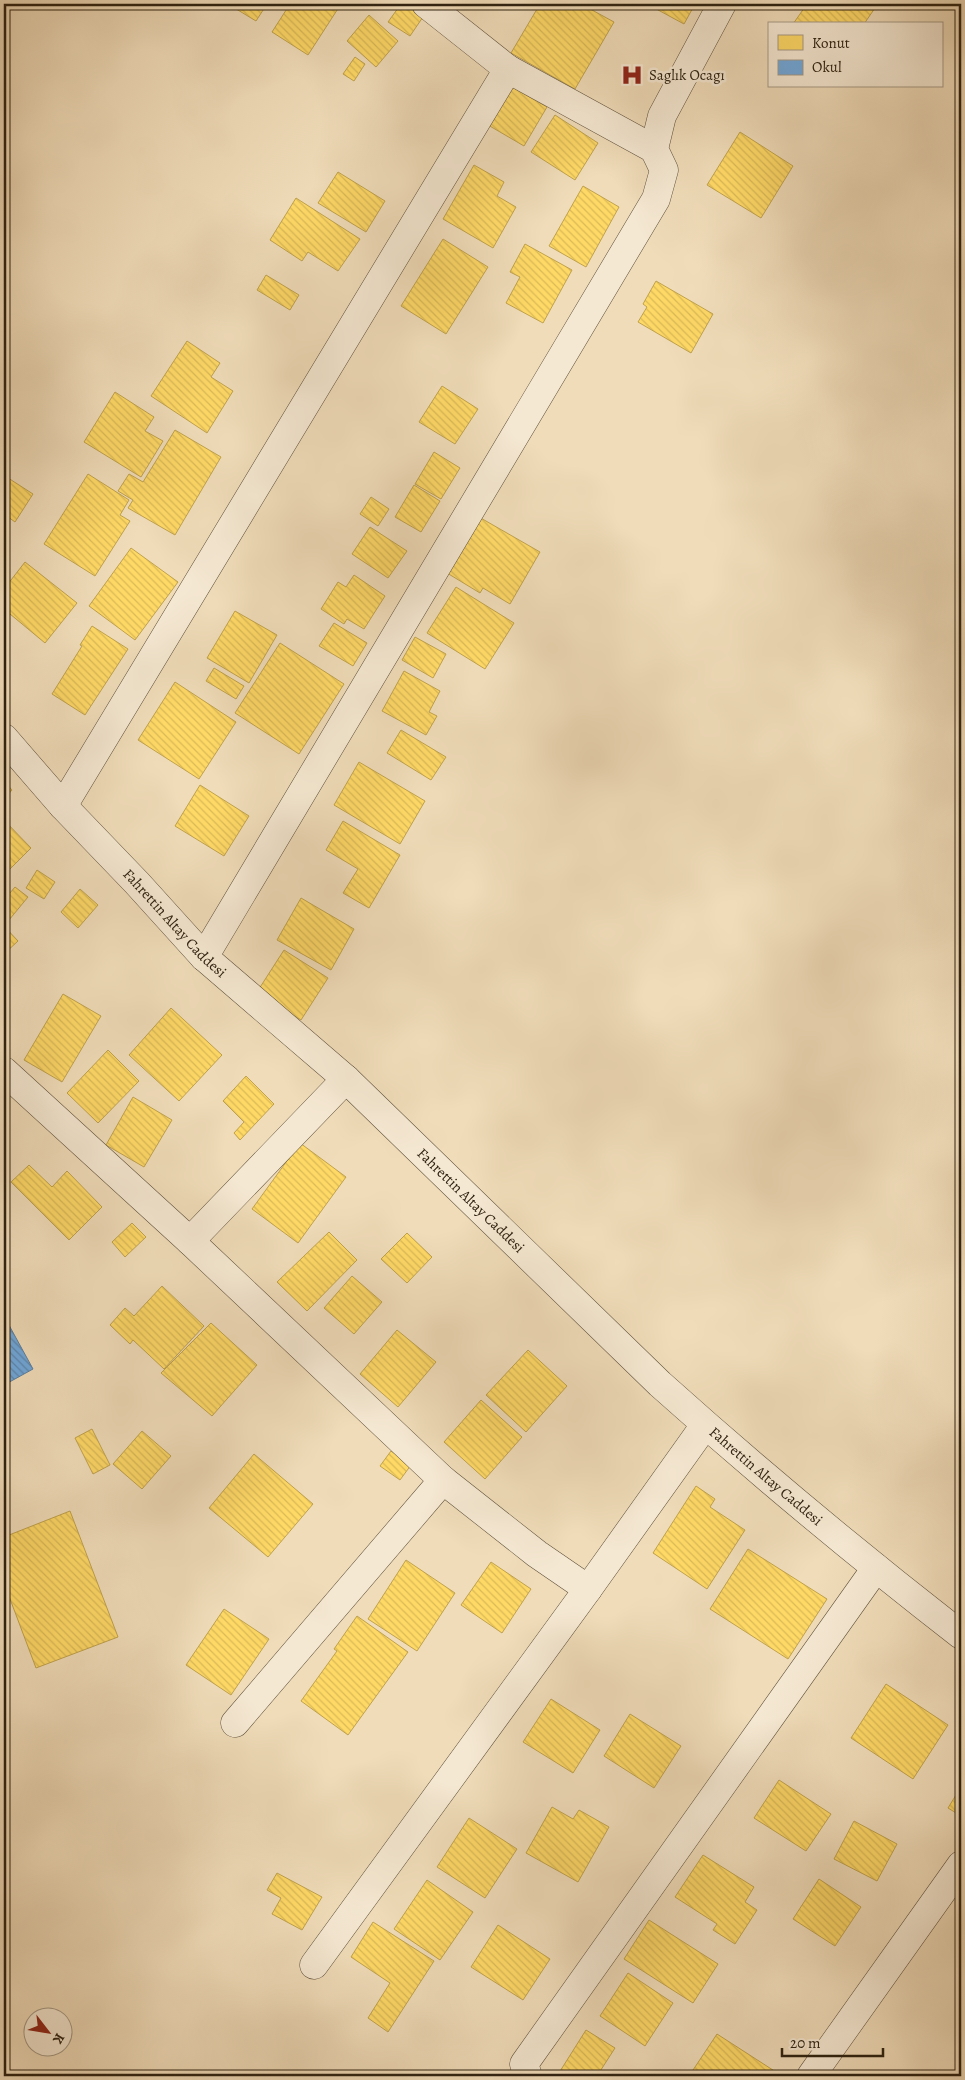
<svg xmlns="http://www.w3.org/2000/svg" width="965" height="2080" viewBox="0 0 965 2080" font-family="Alegreya,serif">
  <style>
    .homes { fill: url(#homes-back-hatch); stroke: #c0a24c }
    .schools { fill: url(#schools-back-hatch); stroke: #5c809f }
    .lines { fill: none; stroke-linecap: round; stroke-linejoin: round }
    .minor-casing { stroke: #5e503b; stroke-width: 29 }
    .minor { stroke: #f5e8d2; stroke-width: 28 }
    .labels { text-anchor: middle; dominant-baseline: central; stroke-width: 5; stroke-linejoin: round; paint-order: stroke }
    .poi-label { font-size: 15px; fill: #2e2211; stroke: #f5e8d2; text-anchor: start }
    .street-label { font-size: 15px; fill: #2e2211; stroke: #f5e8d2 }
  </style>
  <defs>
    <pattern id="homes-back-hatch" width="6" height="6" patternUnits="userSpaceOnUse" patternTransform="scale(1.25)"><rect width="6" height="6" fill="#ffd966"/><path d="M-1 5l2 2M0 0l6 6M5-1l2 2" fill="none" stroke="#dbba57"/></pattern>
    <pattern id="schools-back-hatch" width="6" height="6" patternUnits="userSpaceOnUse" patternTransform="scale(1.25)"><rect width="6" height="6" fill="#6fa8dc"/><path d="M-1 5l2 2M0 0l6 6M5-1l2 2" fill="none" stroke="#5c88b1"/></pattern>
  </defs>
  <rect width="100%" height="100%" fill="#f0dcb9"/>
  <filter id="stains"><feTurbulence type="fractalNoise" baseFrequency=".004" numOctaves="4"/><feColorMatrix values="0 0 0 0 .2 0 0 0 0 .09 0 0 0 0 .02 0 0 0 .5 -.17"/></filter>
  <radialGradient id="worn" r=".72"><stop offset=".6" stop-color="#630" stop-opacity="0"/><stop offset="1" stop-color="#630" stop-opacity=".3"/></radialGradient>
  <g class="homes">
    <path d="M228,4h39l-11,17z"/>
    <path d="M290,4h51l-33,51 -36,-23z"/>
    <path d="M401,4h9l15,10 -15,22 -22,-14z"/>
    <path d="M540,4h41l33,18 -39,67 -64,-36z"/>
    <path d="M647,4h48l-11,20z"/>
    <path d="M807,4h68l2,1 -13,19h-71z"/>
    <path d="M369,15l29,26 -22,26 -29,-26z"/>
    <path d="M355,57l10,7 -11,17 -11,-7z"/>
    <path d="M510,86l37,21 -23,39 -36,-21z"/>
    <path d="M555,115l43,28 -23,37 -44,-28z"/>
    <path d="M740,132l53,34 -32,52 -54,-33z"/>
    <path d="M474,165l30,17 -7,14 19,11 -23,41 -50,-29z"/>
    <path d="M338,172l47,29 -19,31 -48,-29z"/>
    <path d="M583,186l36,21 -33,60 -37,-21z"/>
    <path d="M296,198l64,41 -22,32 -30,-19 -6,9 -32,-21z"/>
    <path d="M443,239l45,28 -42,67 -45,-28z"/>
    <path d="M525,244l47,26 -29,53 -37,-20 14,-26 -10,-5z"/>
    <path d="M266,275l33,20 -9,15 -33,-20z"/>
    <path d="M656,281l57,33 -22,39 -53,-31 9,-15 -4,-3z"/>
    <path d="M187,341l33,22 -9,14 22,14 -26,42 -56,-37z"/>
    <path d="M442,386l36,23 -23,35 -36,-22z"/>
    <path d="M115,392l39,25 -9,14 18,10 -22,36 -57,-35z"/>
    <path d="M175,430l46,27 -46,78 -47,-27 5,-8 -15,-9 11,-17 14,8z"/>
    <path d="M434,452l26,16 -19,31 -26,-15z"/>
    <path d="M88,474l41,26 -9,15 10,6 -35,55 -51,-32z"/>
    <path d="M5,476l28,18 -18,28 -11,-8z"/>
    <path d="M414,485l26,16 -19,31 -26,-15z"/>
    <path d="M371,497l18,12 -11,17 -18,-12z"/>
    <path d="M479,517l61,35 -30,52 -27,-16 -3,5 -33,-20z"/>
    <path d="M370,527l37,24 -19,27 -36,-24z"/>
    <path d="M131,548l47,34 -43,58 -46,-34z"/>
    <path d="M25,562l52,41 -32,40 -41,-34v-20z"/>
    <path d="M354,575l31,21 -21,33 -17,-10 -3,5 -23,-15 17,-27 8,5z"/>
    <path d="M456,587l58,36 -29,46 -58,-36z"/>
    <path d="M235,611l42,24 -28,48 -42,-25z"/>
    <path d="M334,623l33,20 -14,23 -34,-20z"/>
    <path d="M92,626l36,23 -43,66 -33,-21 30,-48 -2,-1z"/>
    <path d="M415,637l31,17 -13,24 -31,-18z"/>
    <path d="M280,643l64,41 -45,70 -64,-41z"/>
    <path d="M214,668l30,18 -8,13 -30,-18z"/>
    <path d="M404,671l36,20 -11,21 8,4 -11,19 -44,-24z"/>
    <path d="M175,682l61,40 -37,57 -61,-39z"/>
    <path d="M401,730l45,27 -15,23 -44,-27z"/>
    <path d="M359,762l66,39 -25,43 -66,-39z"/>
    <path d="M4,781l8,9 -8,9z"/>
    <path d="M200,785l49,31 -25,40 -49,-30z"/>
    <path d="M4,820l27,28 -27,27z"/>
    <path d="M343,821l57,34 -31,53 -26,-15 15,-24 -32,-19z"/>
    <path d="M37,870l18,12 -11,17 -18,-11z"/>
    <path d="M15,887l13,10 -19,23 -5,-5v-15z"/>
    <path d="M80,889l18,16 -20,23 -17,-16z"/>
    <path d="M301,898l53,31 -23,41 -54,-30z"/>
    <path d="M4,926l14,15 -14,13z"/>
    <path d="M284,950l44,28 -27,42 -44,-28z"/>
    <path d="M63,994l38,22 -39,66 -38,-22z"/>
    <path d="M171,1008l51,47 -43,46 -50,-46z"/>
    <path d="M108,1050l31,31 -41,42 -31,-30z"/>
    <path d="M246,1076l28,28 -34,36 -6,-7 10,-11 -21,-21z"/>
    <path d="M133,1097l39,23 -28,47 -38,-22z"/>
    <path d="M300,1143l46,34 -48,66 -46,-34z"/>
    <path d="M29,1165l23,22 15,-16 35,36 -33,33 -58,-58z"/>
    <path d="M132,1223l14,14 -21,20 -13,-15z"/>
    <path d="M329,1232l28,28 -50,51 -30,-29z"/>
    <path d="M407,1233l25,24 -25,26 -26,-24z"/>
    <path d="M352,1276l30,26 -28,32 -30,-26z"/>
    <path d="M162,1286l42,40 -40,43 -31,-29 -3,4 -20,-19 15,-17 9,8z"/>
    <path d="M211,1323l46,42 -45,51 -51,-43z"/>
    <path d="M397,1330l39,32 -38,45 -38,-33z"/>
    <path d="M528,1350l39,36 -41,46 -40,-37z"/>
    <path d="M481,1400l41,37 -37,42 -41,-37z"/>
    <path d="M92,1429l18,36 -17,9 -18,-36z"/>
    <path d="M142,1431l29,25 -29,33 -29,-25z"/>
    <path d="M391,1451l20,14 -11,15 -20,-14z"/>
    <path d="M254,1454l59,50 -45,53 -59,-49z"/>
    <path d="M696,1486l19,13 -5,8 35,23 -38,59 -54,-36z"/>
    <path d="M70,1511l48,126 -82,31 -32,-85v-46z"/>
    <path d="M748,1549l79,50 -39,60 -78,-50z"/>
    <path d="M406,1560l49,33 -38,58 -49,-32z"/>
    <path d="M491,1562l40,27 -29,44 -41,-28z"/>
    <path d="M224,1609l45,30 -38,56 -45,-30z"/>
    <path d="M357,1616l51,36 -60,83 -47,-34 36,-50 -3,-2z"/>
    <path d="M886,1684l62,41 -35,54 -62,-41z"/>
    <path d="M551,1699l49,31 -27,43 -50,-31z"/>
    <path d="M630,1714l51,32 -27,42 -50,-32z"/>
    <path d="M779,1780l52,34 -25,37 -52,-33z"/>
    <path d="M959,1790l2,1v25l-13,-8z"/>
    <path d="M552,1807l21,12 6,-9 30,17 -31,55 -52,-29z"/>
    <path d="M469,1818l48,31 -32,49 -48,-31z"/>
    <path d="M854,1821l43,23 -20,37 -43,-22z"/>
    <path d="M703,1855l51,32 -9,15 12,8 -22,34 -22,-14 4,-6 -42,-27z"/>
    <path d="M277,1873l45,24 -20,33 -30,-16 9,-16 -14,-8z"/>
    <path d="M819,1879l42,28 -26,39 -42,-27z"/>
    <path d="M427,1880l46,32 -33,48 -46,-31z"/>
    <path d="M961,1912v11l-4,-4z"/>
    <path d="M649,1920l69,44 -25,39 -69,-44z"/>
    <path d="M373,1922l61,39 -46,71 -20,-14 22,-35 -39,-26z"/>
    <path d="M498,1925l52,34 -27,41 -52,-33z"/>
    <path d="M628,1973l45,30 -28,43 -45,-30z"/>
    <path d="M586,2030l29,18 -18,28h-40z"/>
    <path d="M717,2034l59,38 -2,4h-85z"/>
    <path d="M426,2070l7,6h-12z"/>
  </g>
  <path class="schools" d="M4,1316l29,53 -29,16z"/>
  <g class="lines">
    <g class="minor-casing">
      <g id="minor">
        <path d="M426,4l82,65 146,80"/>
        <path id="s1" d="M4,738l59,68 74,77 67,74 142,122 314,305c97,87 198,171 301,251"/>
        <path d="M63,806l445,-737"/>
        <path d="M204,957l452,-758 8,-29 -10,-21 8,-33 60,-112"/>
        <path d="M4,1071l186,170 253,239 94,74 51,35"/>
        <path d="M190,1241l156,-162"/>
        <path d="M235,1723l208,-243"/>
        <path d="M314,1965l274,-376 117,-164"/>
        <path d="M528,2076l-4,-12 352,-496"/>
        <path d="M811,2076l150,-211"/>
      </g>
    </g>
    <use href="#minor" class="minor"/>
  </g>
  <defs>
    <g id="hospital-bare" transform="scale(1.725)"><path d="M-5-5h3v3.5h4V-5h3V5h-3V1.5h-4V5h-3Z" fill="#8f2418" stroke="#f5e8d2" stroke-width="2.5" paint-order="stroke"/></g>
  </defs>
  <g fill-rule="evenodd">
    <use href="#hospital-bare" x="632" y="75"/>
  </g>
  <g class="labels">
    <g class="poi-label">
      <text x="649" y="75">Saglık Ocagı</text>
    </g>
    <g class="street-label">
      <text stroke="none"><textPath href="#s1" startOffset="252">Fahrettin Altay Caddesi</textPath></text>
      <text stroke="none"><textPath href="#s1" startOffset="658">Fahrettin Altay Caddesi</textPath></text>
      <text stroke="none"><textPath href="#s1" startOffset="1062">Fahrettin Altay Caddesi</textPath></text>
    </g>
  </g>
  <rect width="965" height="2080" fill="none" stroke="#f0dcb9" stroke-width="20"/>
  <rect x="5" y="5" width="955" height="2070" fill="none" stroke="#2e2211" stroke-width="2.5"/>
  <rect x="10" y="10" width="945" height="2060" fill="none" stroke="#2e2211"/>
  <rect x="768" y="22" width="175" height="65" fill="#f5e8d2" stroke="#a59985"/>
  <rect x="778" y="35" width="25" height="15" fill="#ffd966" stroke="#a59985"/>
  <text x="812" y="48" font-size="15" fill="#2e2211">Konut</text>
  <rect x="778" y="60" width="25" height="15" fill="#6fa8dc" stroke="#a59985"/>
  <text x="812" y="72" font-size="15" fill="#2e2211">Okul</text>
  <g transform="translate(48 2032) rotate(121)"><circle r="24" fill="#f5e8d2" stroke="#a59985"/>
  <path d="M0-4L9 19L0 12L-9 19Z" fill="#8f2418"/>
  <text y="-8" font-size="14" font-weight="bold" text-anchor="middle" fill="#2e2211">K</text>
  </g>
  <path d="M782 2048v8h101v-8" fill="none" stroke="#2e2211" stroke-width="2.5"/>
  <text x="790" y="2048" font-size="15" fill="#2e2211" stroke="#f5e8d2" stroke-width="4" paint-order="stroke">20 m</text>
  <rect width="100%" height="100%" filter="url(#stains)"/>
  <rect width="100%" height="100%" fill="url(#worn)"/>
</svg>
